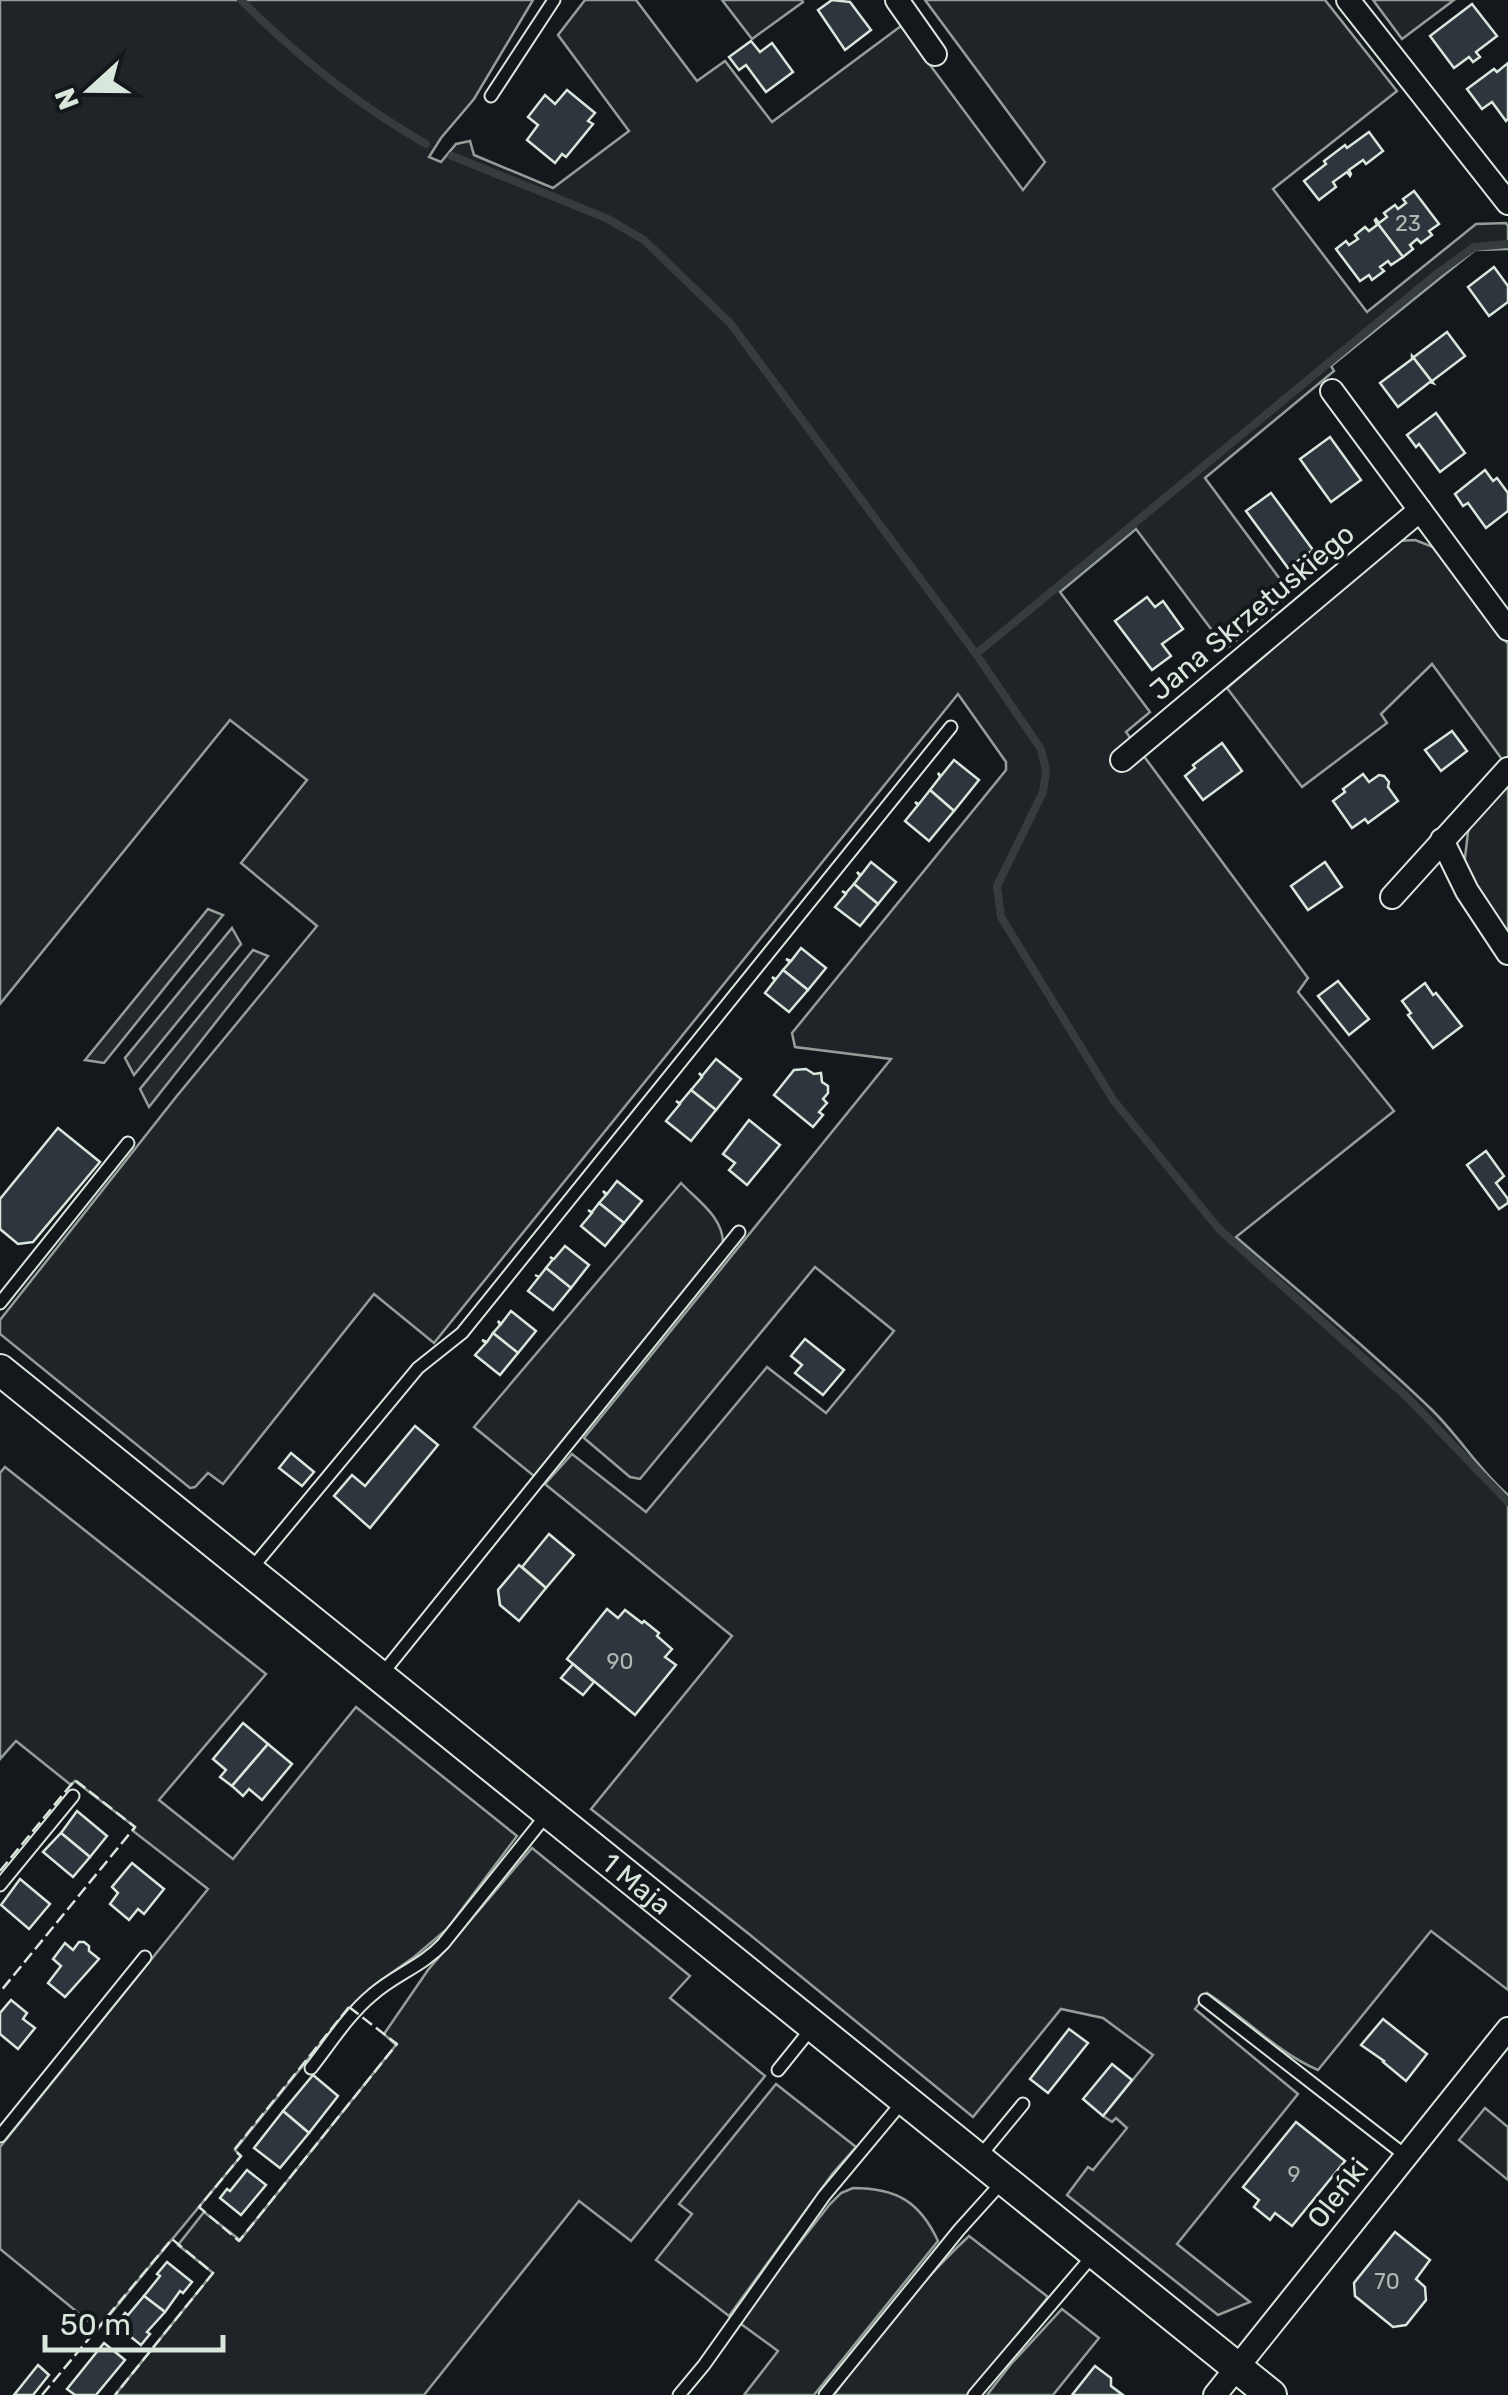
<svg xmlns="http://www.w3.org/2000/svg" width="1508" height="2395" viewBox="0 0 1508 2395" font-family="Rubik,sans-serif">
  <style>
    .green { fill: #202428; stroke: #939e99; stroke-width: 2.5 }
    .parking { fill: #24282b; stroke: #939e99; stroke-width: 2.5 }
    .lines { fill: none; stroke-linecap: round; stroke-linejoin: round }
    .stream { stroke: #363b3e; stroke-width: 8 }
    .building { fill: #2c363c; stroke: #d8e6dc; stroke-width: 2.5 }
    .service-casing { stroke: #d8e6dc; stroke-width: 15 }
    .minor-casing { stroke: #d8e6dc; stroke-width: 26 }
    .secondary-casing { stroke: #d8e6dc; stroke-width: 34 }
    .service { stroke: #14181c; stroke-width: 11 }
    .minor { stroke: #14181c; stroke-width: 22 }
    .secondary { stroke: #14181c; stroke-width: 30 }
    .fence { stroke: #d8e6dc; stroke-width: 2.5; stroke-dasharray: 12 5; stroke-linecap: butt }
    .labels { text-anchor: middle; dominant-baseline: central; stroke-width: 8; stroke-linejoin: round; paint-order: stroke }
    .number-label { font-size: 22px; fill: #adbab4 }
    .street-label { font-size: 28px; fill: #d8e6dc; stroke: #14181c }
  </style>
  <rect width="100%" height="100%" fill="#14181c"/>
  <g class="green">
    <path d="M0,0h533l-59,99 -33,39 -12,19 12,5 15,-18 14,-3 4,14 79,33 76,-57 -71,-96 27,-35h51l61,81 28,-20 47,61 129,-96 122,164 22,-28 -120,-162h400l72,91 -124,98 94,123 109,-88 30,-1 2,3v23l-33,1 -144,116 3,5 -129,107 86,116 -65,55 -90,-120 -76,63 90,120 -24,20 182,246 -10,14 96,119 -158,126c66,57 133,112 195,172 28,27 47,60 77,86v495l-77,-59 -113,139c-42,-18 -73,-53 -111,-77l-12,16 103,85 -121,150 73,58 -32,13 -151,-120 21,-28 5,3 34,-42 -11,-10 -4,4 -9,-6 50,-61 -50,-37 -42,-9 -88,108 -224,-183 -158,-125 141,-173 -187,-152 27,-30 74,58 121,-145 59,46 68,-82 -79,-64 -175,212 -10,-2 -46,-39 307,-379 -96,-12 -3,-14 214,-263v-8l-48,-68 -524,649 -60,-49 -151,190 -15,-11 -13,14 -5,1 -190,-154v-14l176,-223 141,-171 -76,-63 66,-83 -77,-60 -230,284z"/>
    <path d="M722,0h80l1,2 -51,37z"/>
    <path d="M1373,0h81l-52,39z"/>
    <path d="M1415,540l18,7 75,97v115l-4,3 -72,-98 -51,50 6,9 -85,64 -75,-99 170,-147z"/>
    <path d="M1508,779v162l-44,-75 4,-34 6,-14z"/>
    <path d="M681,1183c17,18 42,34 42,60l-189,233 -60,-49z"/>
    <path d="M5,1467l261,207 -107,126 74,59 123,-152 161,129 -70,93 -33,28 -38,27 -25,25 -2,-1 -114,142 6,6 -143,173 -98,-80v-102l208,-258 -75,-58 2,-4 -60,-46 -4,4 -55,-44 -16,18v-286z"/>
    <path d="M532,1848l158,128 -20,22 95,78 -134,165 -52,-40 -155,194h-309l98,-122 -35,-28 26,-33 36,28 156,-195 -12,-11 44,-64z"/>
    <path d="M776,2084l80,63 -23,26 -104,143 -73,-56 36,-46 -13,-10z"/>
    <path d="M1485,2108l23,19v53l-49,-40z"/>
    <path d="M853,2188c44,0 67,14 85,53l-124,154h-70l34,-44 -37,-27 2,-5 18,-27 69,-88 11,-11z"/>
    <path d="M969,2236l79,61 -79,98h-135c40,-56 85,-112 135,-159z"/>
    <path d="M1062,2309l37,29 -46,57h-66l24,-31z"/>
  </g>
  <g class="parking">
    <path d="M208,909l15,6 -119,148 -19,-3z"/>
    <path d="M232,928l9,16 -107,131 -9,-17z"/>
    <path d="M253,950l15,6 -119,151 -9,-18z"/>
  </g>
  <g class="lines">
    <g class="stream">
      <path d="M241,0c57,57 115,104 185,144"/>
      <path d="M452,156l154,62 38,22 86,83 246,331 65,95 5,21 -3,22 -46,94 4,31 113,184 105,128 189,169 100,104"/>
      <path d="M976,654l459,-379 39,-28 34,-3"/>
    </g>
  </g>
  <g class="building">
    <path d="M832,0l18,2 21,28 -26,20 -27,-40z"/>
    <path d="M1472,4l25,32 -21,16 4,5 -7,5 -4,-5 -15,11 -24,-32z"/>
    <path d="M751,41l9,11 12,-9 21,29 -27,20 -20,-27 -7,5 -10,-13z"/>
    <path d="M1508,63v56l-2,2 -14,-19 -10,7 -15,-20 27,-20 3,3z"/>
    <path d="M567,90l28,23 -7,8 5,3 -27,33 -4,-3 -7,9 -28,-23 11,-15 -10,-8 17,-22 10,9z"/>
    <path d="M1369,132l14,19 -17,13 -3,-4 -14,10 2,4 -1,2 -3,-4 -14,10 3,5 -17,13 -15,-19 22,-17 -2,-3 21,-16 2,3z"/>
    <path d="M1414,191l25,33 -10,7 3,4 -11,8 -4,-4 -7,6 3,4 -10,8 -28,-37 1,-1 3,4 8,-6 -3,-4 11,-8 3,4 8,-6 -3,-4z"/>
    <path d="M1375,220l28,37 -12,8 -3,-4 -8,6 4,4 -12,9 -3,-5 -9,6 -24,-32 10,-8 3,4 9,-6 -3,-4 10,-8 4,4 8,-6z"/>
    <path d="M1494,267l14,19v16l-19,14 -21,-29z"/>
    <path d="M1447,332l18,24 -33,25 1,2 -21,-27 2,1z"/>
    <path d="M1412,356l21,27 -3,-1 -32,25 -18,-24 32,-24z"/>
    <path d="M1436,413l29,40 -25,19 -21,-28 -3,3 -9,-12z"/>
    <path d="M1330,437l31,43 -30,22 -31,-43z"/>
    <path d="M1485,470l8,11 4,-3 11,15v18l-22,17 -18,-25 -5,3 -8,-12z"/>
    <path d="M1271,493l42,57 -25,18 -42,-57z"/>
    <path d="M1147,597l8,10 8,-6 20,28 -21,15 9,12 -19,14 -37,-49z"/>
    <path d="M1452,731l15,20 -26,20 -16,-21z"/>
    <path d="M1222,743l20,28 -39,29 -18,-24 10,-8 -2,-3z"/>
    <path d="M954,760l25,20 -25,31 -24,-21 10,-13 -2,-4 3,3z"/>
    <path d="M1363,774l6,8 10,-7 5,1 5,6 -1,5 10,14 -30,22 -3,-4 -13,9 -19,-27 12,-9 -2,-3z"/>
    <path d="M930,790l24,21 -25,30 -24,-20 13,-16 -3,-3 4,2z"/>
    <path d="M871,862l25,20 -18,22 -24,-20 6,-8 -3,-4 4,3z"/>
    <path d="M1325,862l17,25 -34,23 -17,-24z"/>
    <path d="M854,884l24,20 -18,22 -25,-19 11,-13 -4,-3 4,2z"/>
    <path d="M801,948l25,20 -18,22 -25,-20 7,-8 -4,-3 5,2z"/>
    <path d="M783,970l25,20 -19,22 -24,-19 10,-13 -3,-3 4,2z"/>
    <path d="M1338,981l31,38 -20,16 -31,-39z"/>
    <path d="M1425,983l8,12 3,-2 26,33 -29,22 -25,-33 3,-2 -9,-12z"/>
    <path d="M716,1059l25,20 -25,31 -25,-20 11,-13 -3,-4 3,3z"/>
    <path d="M806,1069l8,5 7,-1 1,9 6,4v7l-5,6 4,4 -8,9 4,3 -10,12 -39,-32 20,-25z"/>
    <path d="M691,1090l25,20 -25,31 -25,-20 14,-17 -4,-3 4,2z"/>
    <path d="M749,1120l31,25 -33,40 -18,-15 6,-7 -12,-9z"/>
    <path d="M58,1128l42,34 -67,80 -15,2 -18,-15v-30z"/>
    <path d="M1486,1151l18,25 -8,7 12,16v4l-9,6 -32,-44z"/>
    <path d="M617,1181l25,20 -18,22 -25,-20 7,-8 -3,-4 4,3z"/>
    <path d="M599,1203l25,20 -19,23 -24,-20 11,-13 -4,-3 4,2z"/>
    <path d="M565,1246l24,19 -18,23 -25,-20 7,-9 -3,-2 4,2z"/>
    <path d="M546,1268l25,20 -18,22 -25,-19 11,-14 -4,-2 4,2z"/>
    <path d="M511,1311l25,20 -18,22 -25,-20 7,-8 -2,-4 3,3z"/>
    <path d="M493,1333l25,20 -18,22 -25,-20 11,-12 -4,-3 5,2z"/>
    <path d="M805,1339l39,31 -21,25 -28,-22 7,-8 -11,-9z"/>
    <path d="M415,1426l23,19 -68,83 -36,-32 18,-21 13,11z"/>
    <path d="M291,1453l23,19 -12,14 -23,-18z"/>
    <path d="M549,1534l25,21 -28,33 -24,-21z"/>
    <path d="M519,1565l27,23 -27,33 -19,-16 -2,-15z"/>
    <path d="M607,1609l11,9 7,-8 17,13 2,-2 15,12 -2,3 15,13 -7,8 11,8 -41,50 -68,-56z"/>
    <path d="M573,1664l21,18 -11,13 -22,-17z"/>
    <path d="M243,1723l25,21 -36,42 -12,-9 6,-7 -13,-11z"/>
    <path d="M268,1744l24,20 -30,36 -13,-11 -6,7 -11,-10z"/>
    <path d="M77,1811l30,25 -17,21 -29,-24z"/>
    <path d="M61,1833l29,24 -17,20 -30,-25z"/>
    <path d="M132,1863l32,26 -20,25 -6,-5 -9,11 -19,-16 8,-11 -6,-6z"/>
    <path d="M20,1879l30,25 -21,25 -28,-24z"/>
    <path d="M79,1942h5l5,4v5l10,8 -34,38 -17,-14 13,-17 -8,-7 12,-16 8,7z"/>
    <path d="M11,2000l16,13 -4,6 12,9 -17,21 -18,-15v-21z"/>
    <path d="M1383,2019l44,35 -21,27 -23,-19 1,-1 -23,-16z"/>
    <path d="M1069,2029l19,14 -40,50 -18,-14z"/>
    <path d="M1112,2064l20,16 -29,36 -20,-17z"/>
    <path d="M313,2075l25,21 -29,37 -26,-22z"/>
    <path d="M283,2111l26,22 -29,35 -26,-20z"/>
    <path d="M1296,2122l49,39 -53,65 -17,-13 -5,7 -16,-13 5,-7 -16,-13z"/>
    <path d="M247,2170l19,15 -25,30 -21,-17 7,-9 3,2z"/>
    <path d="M1395,2232l35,28 -14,19 9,8 1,13 -20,25 -13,2 -38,-31 -1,-13z"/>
    <path d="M167,2262l25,20 -9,11 -3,-2 -15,21 -21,-16 16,-20 -3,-2z"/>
    <path d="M144,2296l21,16 -18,20 3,2 -9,11 -25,-20 9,-12 3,2z"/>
    <path d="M104,2343l21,17 -29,35h-21l-8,-6z"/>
    <path d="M38,2365l11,10 -16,20h-19z"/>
    <path d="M1095,2366l16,12v8l12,9h-51z"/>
  </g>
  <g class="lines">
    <g class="service-casing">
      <g id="service">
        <path d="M491,96l63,-96"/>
        <path d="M0,1303l128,-160"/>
        <path d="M252,1568l166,-200 44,-35 489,-606"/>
        <path d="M382,1674l357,-442"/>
        <path d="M0,1885l73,-89"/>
        <path d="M1205,2000l201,156"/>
        <path d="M311,2068c19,-24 37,-53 61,-73 24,-21 49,-28 71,-51l105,-131"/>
        <path d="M778,2070l33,-41"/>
        <path d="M0,2136l145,-179"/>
        <path d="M981,2155l42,-51"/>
        <path d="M679,2395l25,-30 120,-169 80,-96"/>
        <path d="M825,2395l134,-165 45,-50"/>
        <path d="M974,2395l120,-141"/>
      </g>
    </g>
    <g class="minor-casing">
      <g id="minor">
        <path d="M897,0l38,54"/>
        <path d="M1348,0l160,203"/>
        <path d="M1332,391l176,238"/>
        <path d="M1122,760l298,-250"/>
        <path d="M1442,840l25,51 41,62"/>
        <path d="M1392,897l116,-128"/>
        <path d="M1215,2395l293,-366"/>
      </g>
    </g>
    <g class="secondary-casing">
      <g id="secondary">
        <path id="s1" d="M0,1370l1271,1025"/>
      </g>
    </g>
    <use href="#service" class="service"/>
    <use href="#minor" class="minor"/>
    <use href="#secondary" class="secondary"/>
    <g class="fence">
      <path d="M0,1871l75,-91 60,47 -135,165"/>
      <path d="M349,2007l48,37 -158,197 -40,-34 42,-51 -7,-6z"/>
      <path d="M42,2395l130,-156 41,34 -98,122"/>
    </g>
  </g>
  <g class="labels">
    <g class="number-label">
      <text x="1408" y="223">23</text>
      <text x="620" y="1661">90</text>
      <text x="1294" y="2174">9</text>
      <text x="1387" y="2281">70</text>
    </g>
    <g class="street-label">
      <text transform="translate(1252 612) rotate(-40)">Jana Skrzetuskiego</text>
      <text stroke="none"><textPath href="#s1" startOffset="818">1 Maja</textPath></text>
      <text transform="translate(1338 2193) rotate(-52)">Oleńki</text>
    </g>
  </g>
  <g transform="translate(90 90) rotate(249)" stroke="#14181c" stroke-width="8" paint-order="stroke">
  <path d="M0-8L18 38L0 25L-18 38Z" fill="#d8e6dc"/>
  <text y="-15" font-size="28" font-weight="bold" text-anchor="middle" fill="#d8e6dc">N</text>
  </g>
  <path d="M45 2335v15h178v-15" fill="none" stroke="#d8e6dc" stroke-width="5"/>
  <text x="60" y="2335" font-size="30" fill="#d8e6dc" stroke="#14181c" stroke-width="8" paint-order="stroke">50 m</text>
</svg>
